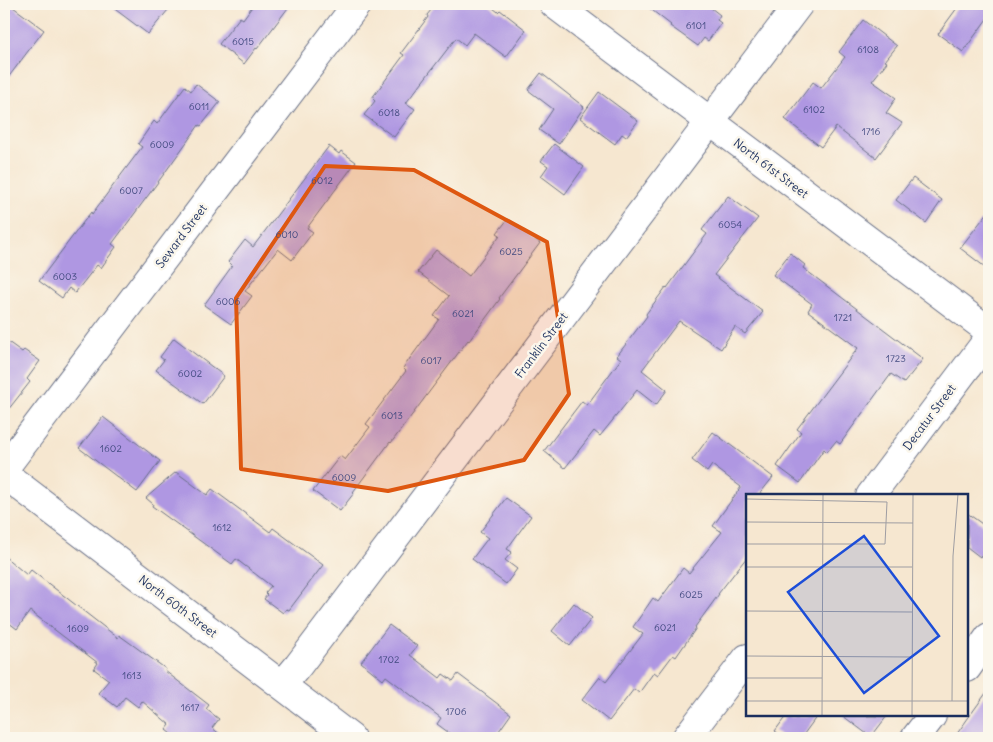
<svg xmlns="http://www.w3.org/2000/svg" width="993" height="742" viewBox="0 0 993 742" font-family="Delius,sans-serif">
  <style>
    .building { fill: #af97e2 }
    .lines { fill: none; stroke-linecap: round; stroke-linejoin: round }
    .minor-casing { stroke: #686f86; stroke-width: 30 }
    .minor { stroke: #fff; stroke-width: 28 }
    .marked { fill: #de5710; fill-opacity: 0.2; stroke: #de5710; stroke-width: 4; stroke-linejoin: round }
    .labels { text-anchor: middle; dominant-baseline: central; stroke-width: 5; stroke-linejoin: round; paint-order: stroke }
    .number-label { font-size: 10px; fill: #40497f }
    .street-label { font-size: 12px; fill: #1b2f5e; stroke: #fbf7ec }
    .inset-road { fill: none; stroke: #9e9da2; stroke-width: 1 }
    .view { fill: #1d4ed8; fill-opacity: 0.15; stroke: #1d4ed8; stroke-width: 2.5 }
    .inset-edge { fill: none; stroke: #1b2f5e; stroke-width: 2.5 }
  </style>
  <rect width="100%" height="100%" fill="#fbf7ec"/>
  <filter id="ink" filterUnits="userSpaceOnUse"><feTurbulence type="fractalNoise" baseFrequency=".02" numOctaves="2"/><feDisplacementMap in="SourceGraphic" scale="10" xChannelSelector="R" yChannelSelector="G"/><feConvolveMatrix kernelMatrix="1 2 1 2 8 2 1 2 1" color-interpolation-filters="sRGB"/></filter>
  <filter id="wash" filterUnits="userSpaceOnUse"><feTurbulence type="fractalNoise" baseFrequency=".0096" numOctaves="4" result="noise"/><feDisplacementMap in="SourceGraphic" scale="20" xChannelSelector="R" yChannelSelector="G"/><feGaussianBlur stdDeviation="1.12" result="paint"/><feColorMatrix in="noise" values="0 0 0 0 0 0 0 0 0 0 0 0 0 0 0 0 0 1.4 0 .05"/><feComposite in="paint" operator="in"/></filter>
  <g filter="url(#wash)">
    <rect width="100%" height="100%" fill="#f6e7d0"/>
    <g id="blocks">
      <g class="building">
        <path d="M4,4h5l35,26 -40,53z"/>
        <path d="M108,4h65l-25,30z"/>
        <path d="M254,4h37l-34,45 -1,-1 -12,16 -25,-20 21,-27 3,2z"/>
        <path d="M436,4h52l10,8 2,-2 26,20 -20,27 -32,-24 -9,12 -9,-7 -50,65 9,6 -21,28 -30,-22 11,-14 -3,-3 32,-43 -3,-2 27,-36 -1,-2z"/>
        <path d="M644,4h62l14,11 -3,5 4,3 -13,18 -4,-3 -6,8 -28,-20 1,-1z"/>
        <path d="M960,4h29v12l-26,36 -25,-18z"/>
        <path d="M863,20l34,26 -12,15 2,1 -15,19 24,17 -10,15 16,10 -26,35 -40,-31 -15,20 -36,-28 28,-37 8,6 24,-31 -6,-5z"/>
        <path d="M541,73l43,34 -25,37 -20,-14 14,-21 -25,-19z"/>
        <path d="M196,84l24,18 -19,24 -2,-1 -38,53 -49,66 4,3 -15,21 -4,-3 -22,28 -6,-5 -7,10 -23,-17 52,-69 1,2 50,-67 -4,-3 16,-23 3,3 28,-38 6,5z"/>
        <path d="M599,92l39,29 -12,16 -4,-3 -7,10 -35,-26z"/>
        <path d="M554,144l30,23 -19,27 -24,-18 7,-10 -7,-5z"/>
        <path d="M329,146l10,8 2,-3 15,11 -49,66 6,4 -21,28 -14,-11 -33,42 7,5 -21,28 -27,-19 28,-39 -4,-4 17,-22 8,7z"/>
        <path d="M913,178l29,22 -16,23 -30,-23z"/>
        <path d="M728,196l30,22 -44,57 49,37 -18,22 -10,-7 -14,22 -42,-28 -37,49 25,20 -11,15 -19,-15 -37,46 -6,-5 -29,37 -21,-17 38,-50 5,4 34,-46 -4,-3 30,-40 -1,-2 20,-27 1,1 40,-54 -5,-4z"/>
        <path d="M989,211v59l-29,-22z"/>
        <path d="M508,219l32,24 -41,55 1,1 -31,42 -1,-1 -77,103 -1,-1 -37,50 1,1 -14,18 -27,-20 27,-35 5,4 25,-33 -4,-3 40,-53 -3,-3 36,-49 -5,-3 15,-20 -31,-24 18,-22 33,26 31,-41 -3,-2z"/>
        <path d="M790,253l15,12 -2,3 120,91 -19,24 -13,-9 -51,70 -4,-3 -9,11 -3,-3 -24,34 -23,-17 24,-34 -4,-3 61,-81 -50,-37 4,-7 -39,-29z"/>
        <path d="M174,338l50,38 -21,28 -47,-34 8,-10 -4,-3z"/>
        <path d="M4,339l18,13 2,-2 16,11 -13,18 3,3 -26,33z"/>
        <path d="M103,417l57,44 -23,31 -58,-44z"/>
        <path d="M713,432l60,45 -15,19h-11v61l-29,37h1l-24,33 1,1 -20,29 -3,-2 -15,20 -4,-3 -15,21 -5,-4 -25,32 -27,-21 18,-23 6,5 37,-48 -10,-7 20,-29 5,4 25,-34 6,5 33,-41 -9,-6 28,-39 -29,-22 -5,7 -15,-12z"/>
        <path d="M176,472l31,23 5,-6 58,43 3,-4 50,37 -34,45 -3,-1 -3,4 -19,-14 3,-4 -2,-2 6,-7 -35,-27 -4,5 -80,-58 1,-2 -7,-6z"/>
        <path d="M506,498l25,18 -24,33 5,3 -7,8 12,9 -11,15 -34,-25 16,-21 -8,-6z"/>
        <path d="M967,513l22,16v16l-9,12 -13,-10z"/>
        <path d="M4,556l23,19 4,-5 87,68 1,-3 47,34 -1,2 44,34 -3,4 13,10 -7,9 13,10h-49l-10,-8 4,-5 -28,-24 -4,6 -13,-10 -8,10 -19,-14 11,-13 -15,-11 4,-6 -68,-52 -13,18 -13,-10z"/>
        <path d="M574,603l18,15 -22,28 -18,-15z"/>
        <path d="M389,625l28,21 -7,9 30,23 3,-4 10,7 5,-7 53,40 -17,24h-38l-19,-14 4,-6 -55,-42 -3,4 -22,-18z"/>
        <path d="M989,689v49h-35l17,-24z"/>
        <path d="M786,716h31l-16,22h-17l-9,-7z"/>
        <path d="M843,716h44l-16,21z"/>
      </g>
    </g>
  </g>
  <g filter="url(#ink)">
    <use href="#blocks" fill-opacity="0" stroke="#686f86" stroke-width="1"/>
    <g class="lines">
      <g class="minor-casing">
        <g id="minor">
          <path d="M554,4l435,327"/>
          <path d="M4,469l353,-465"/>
          <path d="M4,474l347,264"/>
          <path d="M870,496l119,-158"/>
          <path d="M967,668l22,-31"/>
          <path d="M282,685l16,-19 501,-662"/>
          <path d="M686,738l61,-80"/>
          <path d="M915,738l17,-22"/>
        </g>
      </g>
      <use href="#minor" class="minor"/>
    </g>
  </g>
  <path class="marked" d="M325,166l89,4 133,72 22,152 -45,66 -136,31 -147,-22 -5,-171z"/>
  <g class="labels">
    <g class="number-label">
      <text x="696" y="25">6101</text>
      <text x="243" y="41">6015</text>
      <text x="868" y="49">6108</text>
      <text x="199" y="106">6011</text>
      <text x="814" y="109">6102</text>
      <text x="389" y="112">6018</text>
      <text x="871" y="131">1716</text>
      <text x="162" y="144">6009</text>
      <text x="322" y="180">6012</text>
      <text x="131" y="190">6007</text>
      <text x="730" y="224">6054</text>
      <text x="287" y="234">6010</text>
      <text x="511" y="251">6025</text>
      <text x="65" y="276">6003</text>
      <text x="228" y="301">6006</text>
      <text x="463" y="313">6021</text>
      <text x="843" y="317">1721</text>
      <text x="896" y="358">1723</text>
      <text x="431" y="360">6017</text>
      <text x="190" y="373">6002</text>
      <text x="392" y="415">6013</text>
      <text x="111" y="448">1602</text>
      <text x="344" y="477">6009</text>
      <text x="222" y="527">1612</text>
      <text x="691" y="594">6025</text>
      <text x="665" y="627">6021</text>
      <text x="78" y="628">1609</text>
      <text x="389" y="659">1702</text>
      <text x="132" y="675">1613</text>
      <text x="190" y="707">1617</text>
      <text x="456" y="711">1706</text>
    </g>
    <g class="street-label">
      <text transform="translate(771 168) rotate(37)">North 61st Street</text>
      <text transform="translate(181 236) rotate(-53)">Seward Street</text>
      <text transform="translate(541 345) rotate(-53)">Franklin Street</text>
      <text transform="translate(929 417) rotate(-53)">Decatur Street</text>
      <text transform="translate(178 606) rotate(37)">North 60th Street</text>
    </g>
  </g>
  <g transform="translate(746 494)">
    <rect width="222" height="222" fill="#f6e7d0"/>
    <path class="inset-road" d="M0,5l141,3 -2,42h-139M0,28l167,1M0,73h166M0,117l166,1M0,162l166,1M0,184h76M0,207h223M206,207l1,-145 5,-62M76,222l1,-222M166,222l1,-222"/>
    <path class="view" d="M118,42l75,100 -75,57 -76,-101z"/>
    <rect width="222" height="222" class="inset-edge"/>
  </g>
  <rect width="993" height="742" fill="none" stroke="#fbf7ec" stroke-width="20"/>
</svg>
